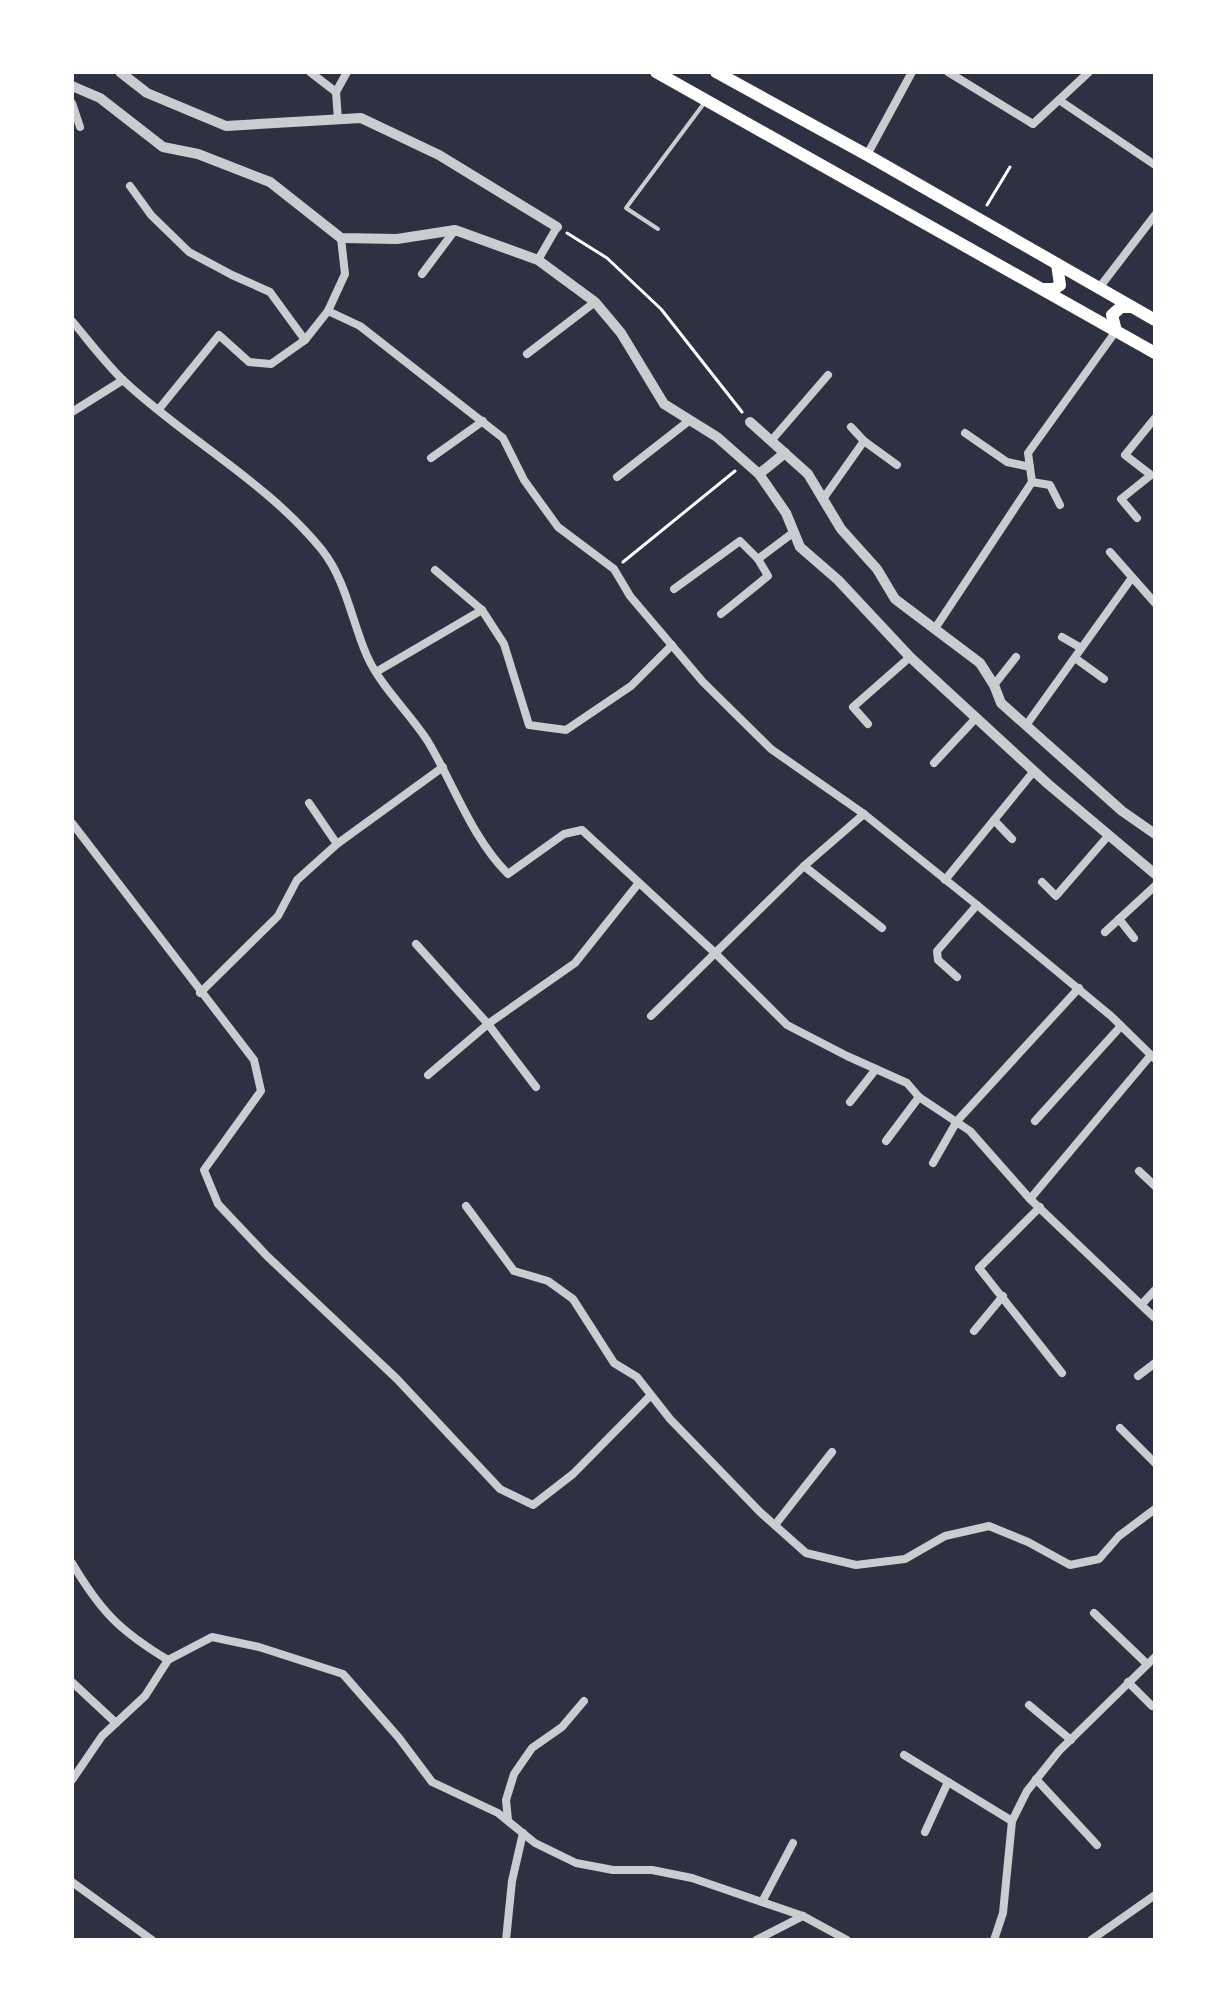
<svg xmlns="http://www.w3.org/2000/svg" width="1227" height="2012" viewBox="0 0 1227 2012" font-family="'Exo 2',sans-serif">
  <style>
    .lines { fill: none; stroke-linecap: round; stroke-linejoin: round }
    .path { stroke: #fff; stroke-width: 3 }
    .service { stroke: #caccd0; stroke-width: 4 }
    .minor { stroke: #caccd0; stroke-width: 8 }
    .tertiary { stroke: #caccd0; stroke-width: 10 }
    .primary { stroke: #fff; stroke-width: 12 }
  </style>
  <rect width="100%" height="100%" fill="#2d3142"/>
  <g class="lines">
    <g class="path">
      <path d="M987,205l23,-38"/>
      <path d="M567,233l40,25 54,51 81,103"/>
      <path d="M623,562l112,-91"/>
    </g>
    <path class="service" d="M658,229l-32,-21 79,-106"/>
    <g class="minor">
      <path d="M310,72l26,20"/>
      <path d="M948,72l85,52 56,-52"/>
      <path d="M1059,100l96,65"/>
      <path d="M72,103l8,24"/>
      <path d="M338,120l-2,-28 11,-20"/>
      <path d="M867,155l45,-83"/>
      <path d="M130,186l21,29 38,37 43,23 38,17 35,48"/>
      <path d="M538,260l19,-33"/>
      <path d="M422,274l33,-44"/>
      <path d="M1099,288l56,-73"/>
      <path d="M328,311l32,15 143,112 21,42 34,47 56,42 16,27 73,86 68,67 93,65 113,91 134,111 44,43"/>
      <path d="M72,321c17,20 33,42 52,60 63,59 143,101 198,169 24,30 30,72 45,106 14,31 41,55 60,84 27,44 44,97 81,134l56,-40 18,-4 132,122 73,73 60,31 60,27 12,14 51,34 60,68 125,119"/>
      <path d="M527,354l68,-52"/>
      <path d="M159,409l60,-74 30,27 22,2 34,-24 23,-29 17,-37 -4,-36"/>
      <path d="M72,412l51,-32"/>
      <path d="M851,427l13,14 33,24"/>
      <path d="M965,433l42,29 23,5"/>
      <path d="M771,441l57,-66"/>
      <path d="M431,458l52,-37"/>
      <path d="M617,477l73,-57"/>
      <path d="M1032,482l18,3 10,20"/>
      <path d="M823,499l41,-58"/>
      <path d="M1137,518l-16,-19 30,-24 -26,-20 30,-37"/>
      <path d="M1110,552l45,51"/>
      <path d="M758,559l36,-27"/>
      <path d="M435,570l47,40"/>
      <path d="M674,589l66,-48 18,18 10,17 -47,38"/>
      <path d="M936,627l96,-145 -4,-29 88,-122"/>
      <path d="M1062,637l19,11"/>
      <path d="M1075,658l29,21"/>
      <path d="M376,672l106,-62 22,34 25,81 37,5 65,-44 41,-41"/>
      <path d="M994,685l22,-28"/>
      <path d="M868,724l-15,-17 57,-50"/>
      <path d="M1027,724l104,-145"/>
      <path d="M934,763l42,-45"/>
      <path d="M309,803l28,41"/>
      <path d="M994,820l18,19"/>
      <path d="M72,823l182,237 7,31 -57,79 14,34 49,52 130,123 103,110 33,16 40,-31 78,-79"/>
      <path d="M804,866l78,62"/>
      <path d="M945,880l89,-109"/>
      <path d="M1042,882l14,14 52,-60"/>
      <path d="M1119,919l15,19"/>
      <path d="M1105,932l50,-46"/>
      <path d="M416,944l72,80 48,63"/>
      <path d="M957,977l-19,-17 -1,-9 40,-46"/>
      <path d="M200,993l78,-77 19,-36 40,-36 106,-77"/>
      <path d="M651,1016l153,-150 60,-52"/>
      <path d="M428,1075l60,-51 87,-61 63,-79"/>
      <path d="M850,1102l26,-33"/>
      <path d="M1035,1121l86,-95"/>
      <path d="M886,1141l33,-44"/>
      <path d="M933,1163l24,-42 122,-133"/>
      <path d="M1139,1171l16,15"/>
      <path d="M1030,1199l121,-144"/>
      <path d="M466,1206l48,65 34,10 25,18 41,64 23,14 33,42 90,93 46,41 50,12 49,-6 40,-23 44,-10 39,16 42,23 29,-6 20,-23 36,-27"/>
      <path d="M1040,1207l-61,61 83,105"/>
      <path d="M1142,1304l13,-14"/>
      <path d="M974,1331l29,-35"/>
      <path d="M1138,1376l17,-13"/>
      <path d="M1120,1428l35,35"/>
      <path d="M775,1525l57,-73"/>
      <path d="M72,1563c29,49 48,68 96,97"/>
      <path d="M1094,1613l53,51"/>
      <path d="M72,1682l44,41"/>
      <path d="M1128,1682l24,24"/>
      <path d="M1029,1705l42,35"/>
      <path d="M904,1755l108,66"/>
      <path d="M1036,1779l61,66"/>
      <path d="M72,1780l30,-44 43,-40 23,-36 44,-23 47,10 84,27 56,64 33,44 66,31 37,30 41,20 37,7h39l40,8 111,38 44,24"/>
      <path d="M508,1820l-2,-20 8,-26 18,-26 30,-21 22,-26"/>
      <path d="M925,1832l23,-50"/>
      <path d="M72,1882l80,58"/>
      <path d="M762,1902l31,-59"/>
      <path d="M506,1940l6,-59 11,-48"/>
      <path d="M756,1940l47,-24"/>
      <path d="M994,1940l9,-27 9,-92 15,-30 32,-40 96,-94"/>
      <path d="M1091,1940l64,-45"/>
    </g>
    <g class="tertiary">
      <path d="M120,72l27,21 79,33 135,-8 78,37 118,72"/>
      <path d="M72,86l28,12 63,49 35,7 72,28 71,56 56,1 58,-9 83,30 57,42 26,31 43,71 53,33 42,37 27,39 14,34 38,33 72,77 138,127 107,90"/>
      <path d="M750,422l58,52 33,55 36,40 18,30 85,64 14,22 7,18 121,108 33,23"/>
      <path d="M759,474l26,-21"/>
    </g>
    <g class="primary">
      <path d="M656,72l499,281"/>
      <path d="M716,72l151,83 288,165"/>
      <path d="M1043,289h11l6,-4 -3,-21"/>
      <path d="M1116,331l-4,-16 9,-8h11"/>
    </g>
  </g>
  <rect width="1227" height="2012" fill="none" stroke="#ffffff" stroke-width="148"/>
</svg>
